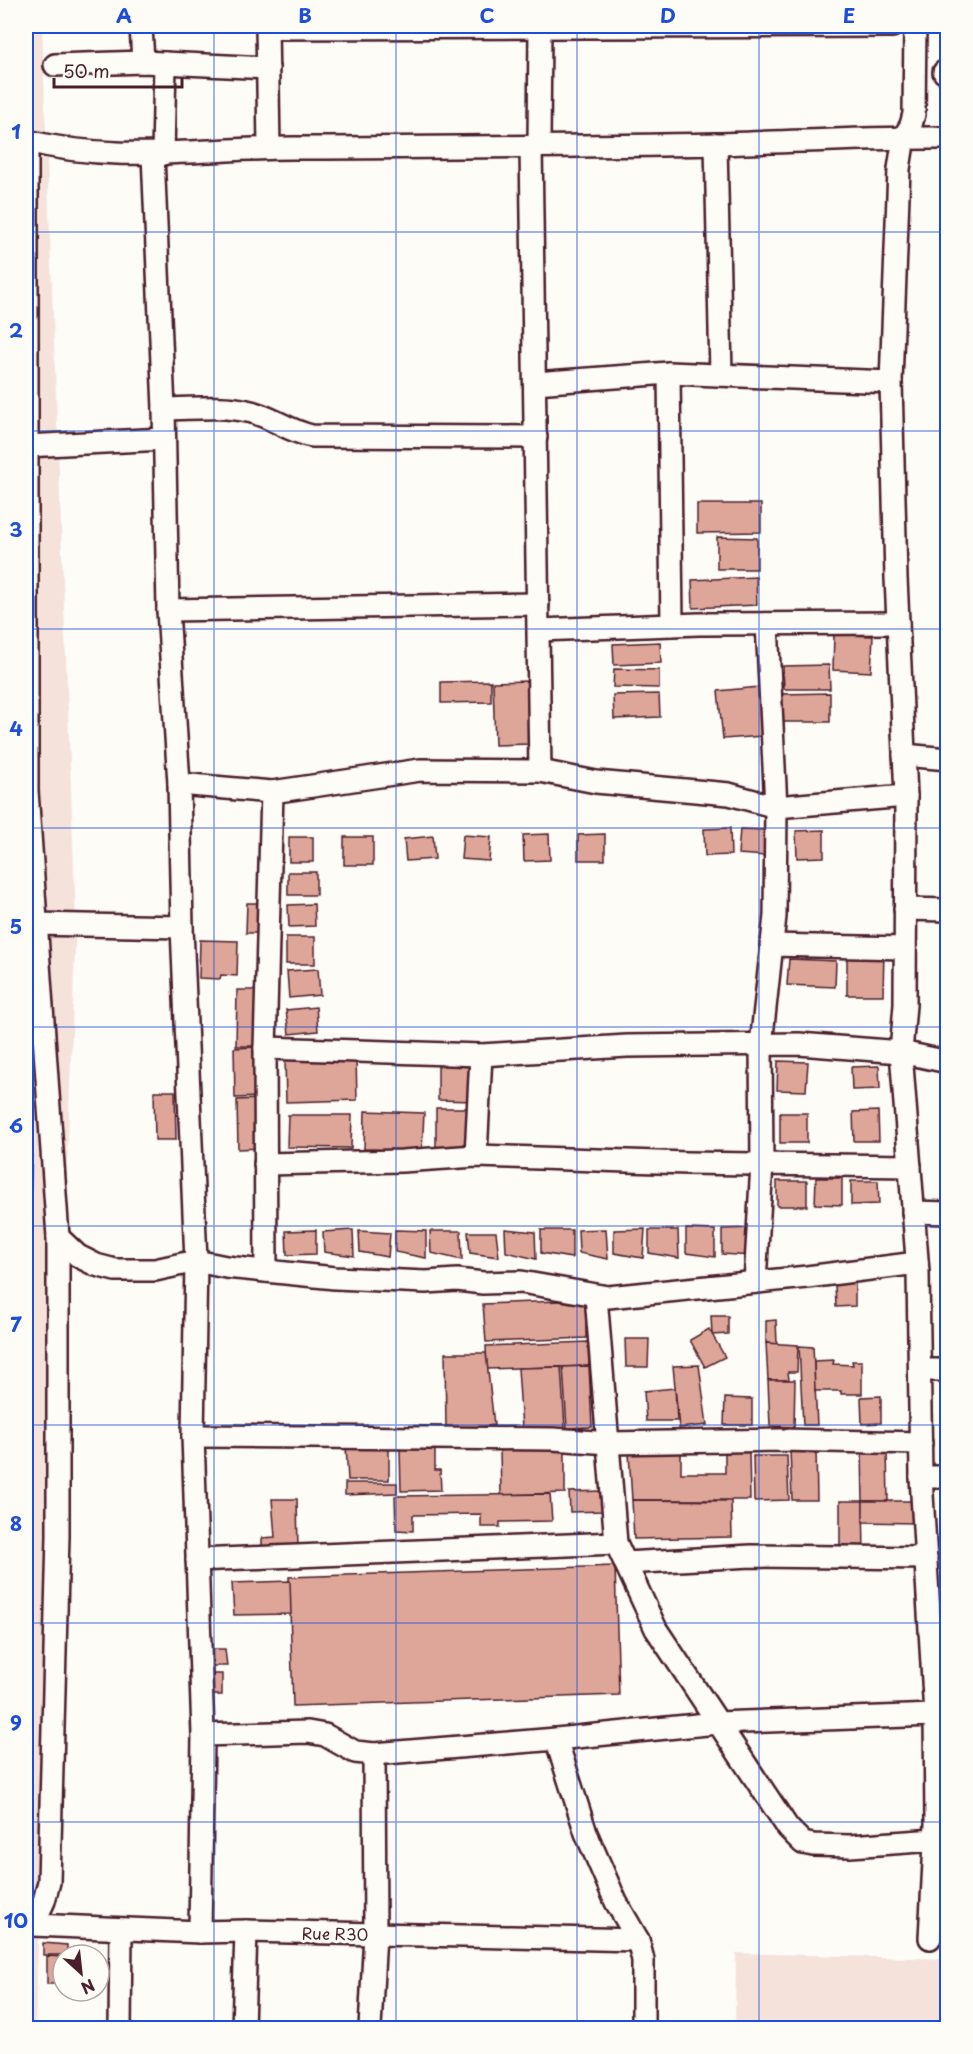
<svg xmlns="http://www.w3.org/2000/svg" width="973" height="2054" viewBox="0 0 973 2054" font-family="'Playpen Sans',sans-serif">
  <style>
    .built { fill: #f4e2db }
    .building { fill: #dea699; stroke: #4a1f2b; stroke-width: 1.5 }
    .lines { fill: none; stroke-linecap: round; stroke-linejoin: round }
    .minor-casing { stroke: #4a1f2b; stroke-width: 26 }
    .minor { stroke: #fdfcf7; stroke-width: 21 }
    .grid { fill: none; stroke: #1d4ed8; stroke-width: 1.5; stroke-opacity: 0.55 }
    .labels { text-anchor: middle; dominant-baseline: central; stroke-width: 6; stroke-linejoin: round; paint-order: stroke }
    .street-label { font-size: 16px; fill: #4a1f2b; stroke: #fdfcf7 }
    .neatline { fill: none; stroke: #1d4ed8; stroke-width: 2 }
    .grid-label { font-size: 20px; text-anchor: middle; font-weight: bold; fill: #1d4ed8 }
  </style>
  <rect width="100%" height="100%" fill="#fdfcf7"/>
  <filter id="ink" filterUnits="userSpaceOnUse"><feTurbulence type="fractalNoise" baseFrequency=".0167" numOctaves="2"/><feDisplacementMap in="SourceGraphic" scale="12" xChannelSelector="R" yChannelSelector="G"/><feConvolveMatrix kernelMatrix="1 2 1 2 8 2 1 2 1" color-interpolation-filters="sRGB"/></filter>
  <g filter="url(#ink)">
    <g class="built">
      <path d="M26,26h16l34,896 -41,1106h-9z"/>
      <path d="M736,1953l211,6v69h-212z"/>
    </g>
    <g class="building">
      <path d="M697,504h64v28l-64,1z"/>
      <path d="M717,537l40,1v31h-40z"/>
      <path d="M756,577l1,28 -64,3 -1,-28z"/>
      <path d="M834,634l39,2 -2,36 -38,-2z"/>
      <path d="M660,642l1,21 -47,2 -1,-21z"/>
      <path d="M829,665l1,24h-46l-1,-23z"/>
      <path d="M614,669l45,1v18l-46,-1z"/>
      <path d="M491,681v21l-50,1v-21z"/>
      <path d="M530,681l2,63 -37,1 -2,-63z"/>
      <path d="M759,687l4,49 -40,3 -5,-48z"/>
      <path d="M830,693v29h-48l-1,-28z"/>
      <path d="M659,694l1,23 -46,2 -1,-24z"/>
      <path d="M730,828l1,27 -26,1 -1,-27z"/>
      <path d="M740,829l27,1 -1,26 -28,-2z"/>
      <path d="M824,830v27l-27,1 -1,-27z"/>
      <path d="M549,834l1,26 -26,1 -1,-26z"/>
      <path d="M605,834v26h-27v-25z"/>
      <path d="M463,835l28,2 -2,24 -28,-2z"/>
      <path d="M433,836l2,23 -29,2 -2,-22z"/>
      <rect x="289" y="837" width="24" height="25"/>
      <rect x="344" y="837" width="29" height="28"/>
      <rect x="288" y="872" width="28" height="23"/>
      <path d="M247,903h12l-1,30h-12z"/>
      <path d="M314,904l1,22 -26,1 -1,-22z"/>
      <rect x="286" y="937" width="29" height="27"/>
      <path d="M200,940l38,1 -1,35 -16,-1 -1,4 -21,-1z"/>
      <path d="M847,951h37l-1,44h-36z"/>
      <path d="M789,959l47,2 -1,26 -48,-2z"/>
      <path d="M318,969l2,26 -31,3 -2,-27z"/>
      <path d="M237,990h21l-1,56h-21z"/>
      <path d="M316,1007l2,24 -29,3 -3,-24z"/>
      <path d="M256,1047l1,50 -22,1 -1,-50z"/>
      <path d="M438,1057l37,1 -1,43 -36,-1z"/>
      <path d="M356,1058l1,42 -71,2 -1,-42z"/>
      <path d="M778,1061l30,1 -2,29 -29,-1z"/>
      <path d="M879,1066l1,23 -28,1 -1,-23z"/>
      <path d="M154,1091h21l1,49h-21z"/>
      <path d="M260,1099l2,49 -24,1 -1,-49z"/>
      <path d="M436,1108h35l-1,40h-34z"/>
      <path d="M365,1111l59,2 -2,38 -58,-2z"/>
      <path d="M878,1111l1,30h-25l-1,-29z"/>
      <rect x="780" y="1113" width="27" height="30"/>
      <path d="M288,1115h64l-1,33 -64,-1z"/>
      <path d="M26,1144h6l-2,63h-4z"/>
      <path d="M816,1178h26v27l-27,-1z"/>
      <rect x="777" y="1181" width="30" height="25"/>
      <path d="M851,1181h27l1,23 -28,1z"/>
      <path d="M753,1228l-2,28 -29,-2v-25z"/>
      <path d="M505,1229l30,3 1,27 -30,-7z"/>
      <path d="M606,1229l2,30 -29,-6 -1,-23z"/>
      <path d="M645,1229l-2,29 -29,-5v-23z"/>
      <path d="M686,1229l29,1v27l-29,-4z"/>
      <path d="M316,1230v24l-29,1 -1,-24z"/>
      <path d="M353,1230l1,26 -30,-4 -1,-20z"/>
      <path d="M395,1230l31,1v27l-31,-6z"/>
      <path d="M541,1230h31v28l-31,-5z"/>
      <path d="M649,1230h29l1,28 -30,-5z"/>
      <path d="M359,1231l31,2 -2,24 -28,-5z"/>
      <path d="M430,1231h31l1,29 -31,-7z"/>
      <path d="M468,1232h28l3,25 -29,-4z"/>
      <path d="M855,1282v24l-19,1 -1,-23z"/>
      <path d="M586,1300v38l-100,4 -3,-38z"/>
      <path d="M711,1316h17v18l-16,1z"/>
      <path d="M776,1320l1,24 -11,-1v-22z"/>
      <path d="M709,1329l16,28 -20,10 -15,-27z"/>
      <path d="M625,1339h24l-1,28h-22z"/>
      <path d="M588,1342l1,24 -102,3 -1,-23z"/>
      <path d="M766,1343l32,2 -1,27h-9l1,8h-21z"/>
      <path d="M799,1346l14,1 4,78h-14z"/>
      <path d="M445,1353h41l8,72 -25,4 -23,-3z"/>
      <path d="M834,1360l-1,4 20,1 -1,-4h10v33h-21v-3h-26l-1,-30z"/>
      <path d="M699,1365l8,60 -28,3 -6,-62z"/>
      <path d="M589,1366l3,61 -25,1 -4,-61z"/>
      <path d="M561,1367l4,61 -43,1 -4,-61z"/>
      <path d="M768,1380h27l-1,47 -24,-1z"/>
      <path d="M675,1388l2,33h-31l-2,-30z"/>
      <path d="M881,1396v27l-19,1 -1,-27z"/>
      <path d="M725,1398l27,1v26h-28z"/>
      <path d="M389,1445v35h-41l-2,-34z"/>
      <path d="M435,1447v23h5l1,20 -40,1 -1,-43z"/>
      <path d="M565,1448v45l-64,2 -1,-45z"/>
      <path d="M816,1449l1,51h-25l-2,-50z"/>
      <path d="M862,1449l25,1 1,51h-25z"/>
      <path d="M725,1451h24l1,49h-118l-3,-47 52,-1v21h44z"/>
      <path d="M753,1456h34l2,44 -35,1z"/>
      <path d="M345,1483h52v10l-52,2z"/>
      <path d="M602,1491l1,20 -33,1 -1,-20z"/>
      <path d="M550,1494l2,27 -52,1v5h-19v-13l-68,1v16l-17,-1 -1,-34z"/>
      <path d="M272,1499h25l1,50 -36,1v-12l13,-1z"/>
      <path d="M632,1500l99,1 1,36 -98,2z"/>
      <path d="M840,1501h23l1,51h-24z"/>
      <path d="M863,1501h52l-1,22 -51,-1z"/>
      <path d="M615,1566l4,129 -326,11 -4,-129z"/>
      <path d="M290,1581l1,33 -57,1 -2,-32z"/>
      <path d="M210,1649h15l2,17h-15z"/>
      <rect x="212" y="1674" width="10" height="21"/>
      <path d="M43,1943l24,2v10h-24z"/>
      <path d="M47,1956l16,1v27h-16z"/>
    </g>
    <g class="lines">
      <g class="minor-casing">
        <g id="minor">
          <path d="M141,26l2,36"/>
          <path d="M267,26l2,122"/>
          <path d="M915,26l-1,88 -3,11 -7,12 -5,32 -8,213 5,196 10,218 -1,209 -4,47 17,220 3,205 14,238 1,109 -6,114"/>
          <path d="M267,28l625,-2"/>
          <path d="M55,65l88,-3 125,6"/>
          <path d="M944,72h4"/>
          <path d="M716,144l5,231"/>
          <path d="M531,146l9,625"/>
          <path d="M539,146l1,-120"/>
          <path d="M163,154l2,-91"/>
          <path d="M153,155l11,254 4,201 11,174 3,143 14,334 -3,175 10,299 -3,197"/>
          <path d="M669,373l3,252"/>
          <path d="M535,383l134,-10 222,9"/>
          <path d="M164,409c27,0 57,-4 83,2 23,4 42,21 65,25l224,1"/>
          <path d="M26,446l138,-7"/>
          <path d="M168,610l370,-6"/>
          <path d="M539,630l160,-6 199,-1"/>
          <path d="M904,755l44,4"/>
          <path d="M179,784l93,8 148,-22 120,1 56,11 133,12 47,13 130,-11"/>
          <path d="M905,909l43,1"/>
          <path d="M35,924l147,3"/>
          <path d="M771,945l134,3"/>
          <path d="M265,1048l216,7 146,-9 172,-2 102,8 47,10"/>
          <path d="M476,1156l5,-101"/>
          <path d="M265,1164l137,-3 74,-5 211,7 223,3"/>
          <path d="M913,1212l35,1"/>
          <path d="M58,1237l20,19 18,9 19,5h40l41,-9 30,6 109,11 91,4 31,-2 26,3 38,-1 87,15 199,-20 110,-14"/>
          <path d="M266,1271l-1,-223 7,-256"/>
          <path d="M755,1282l7,-118 -1,-119 14,-129 1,-109 -9,-183"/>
          <path d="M596,1296l20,247 40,86 132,199 15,15 10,2 37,1 85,-6"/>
          <path d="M920,1370h28"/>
          <path d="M193,1436l360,3 56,4 171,-3 141,3"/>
          <path d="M921,1477h27"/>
          <path d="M197,1560l419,-17"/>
          <path d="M625,1563l126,-7 175,2"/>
          <path d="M203,1735l105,-3 17,3 30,17 19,2 182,-15 161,-16 218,-8"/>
          <path d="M556,1739l30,94 30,69 22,38 5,20v68"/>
          <path d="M638,1940l-392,-9 -46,1 -167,-7 11,-24 5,-19 9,-346v-299l-31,-446v-650c91,23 176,7 267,7 141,-1 282,-1 422,-4 77,-2 154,-7 232,-6"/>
          <path d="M120,2028l1,-99"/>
          <path d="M243,2028l3,-97"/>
          <path d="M370,2028l5,-94 -1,-180"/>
        </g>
      </g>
      <use href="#minor" class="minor"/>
    </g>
  </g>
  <path class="grid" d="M214,26v2002M396,26v2002M577,26v2002M759,26v2002M26,232h922M26,431h922M26,629h922M26,828h922M26,1027h922M26,1226h922M26,1425h922M26,1623h922M26,1822h922"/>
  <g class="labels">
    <g class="street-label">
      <text transform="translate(335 1933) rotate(1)">Rue R30</text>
    </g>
  </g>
  <rect width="973" height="2054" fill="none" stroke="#fdfcf7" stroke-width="66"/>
  <g transform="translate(81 1973) rotate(153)"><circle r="28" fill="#fdfcf7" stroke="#b5a4a5" stroke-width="1.5"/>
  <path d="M0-4.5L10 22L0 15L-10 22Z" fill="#4a1f2b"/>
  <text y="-9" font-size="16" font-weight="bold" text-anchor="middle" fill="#4a1f2b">N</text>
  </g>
  <path d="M54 78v9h128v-9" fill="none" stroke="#4a1f2b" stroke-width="3"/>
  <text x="63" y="78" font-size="18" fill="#4a1f2b" stroke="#fdfcf7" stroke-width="4.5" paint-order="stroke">50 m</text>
  <rect x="33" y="33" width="907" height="1988" class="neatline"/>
  <g class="grid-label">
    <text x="124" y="23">A</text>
    <text x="305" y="23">B</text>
    <text x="487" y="23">C</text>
    <text x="668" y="23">D</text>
    <text x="849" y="23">E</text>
    <text x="16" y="139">1</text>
    <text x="16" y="338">2</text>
    <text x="16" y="537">3</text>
    <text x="16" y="736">4</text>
    <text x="16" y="934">5</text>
    <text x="16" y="1133">6</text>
    <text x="16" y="1332">7</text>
    <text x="16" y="1531">8</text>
    <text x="16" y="1730">9</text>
    <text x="16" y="1928">10</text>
  </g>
</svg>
